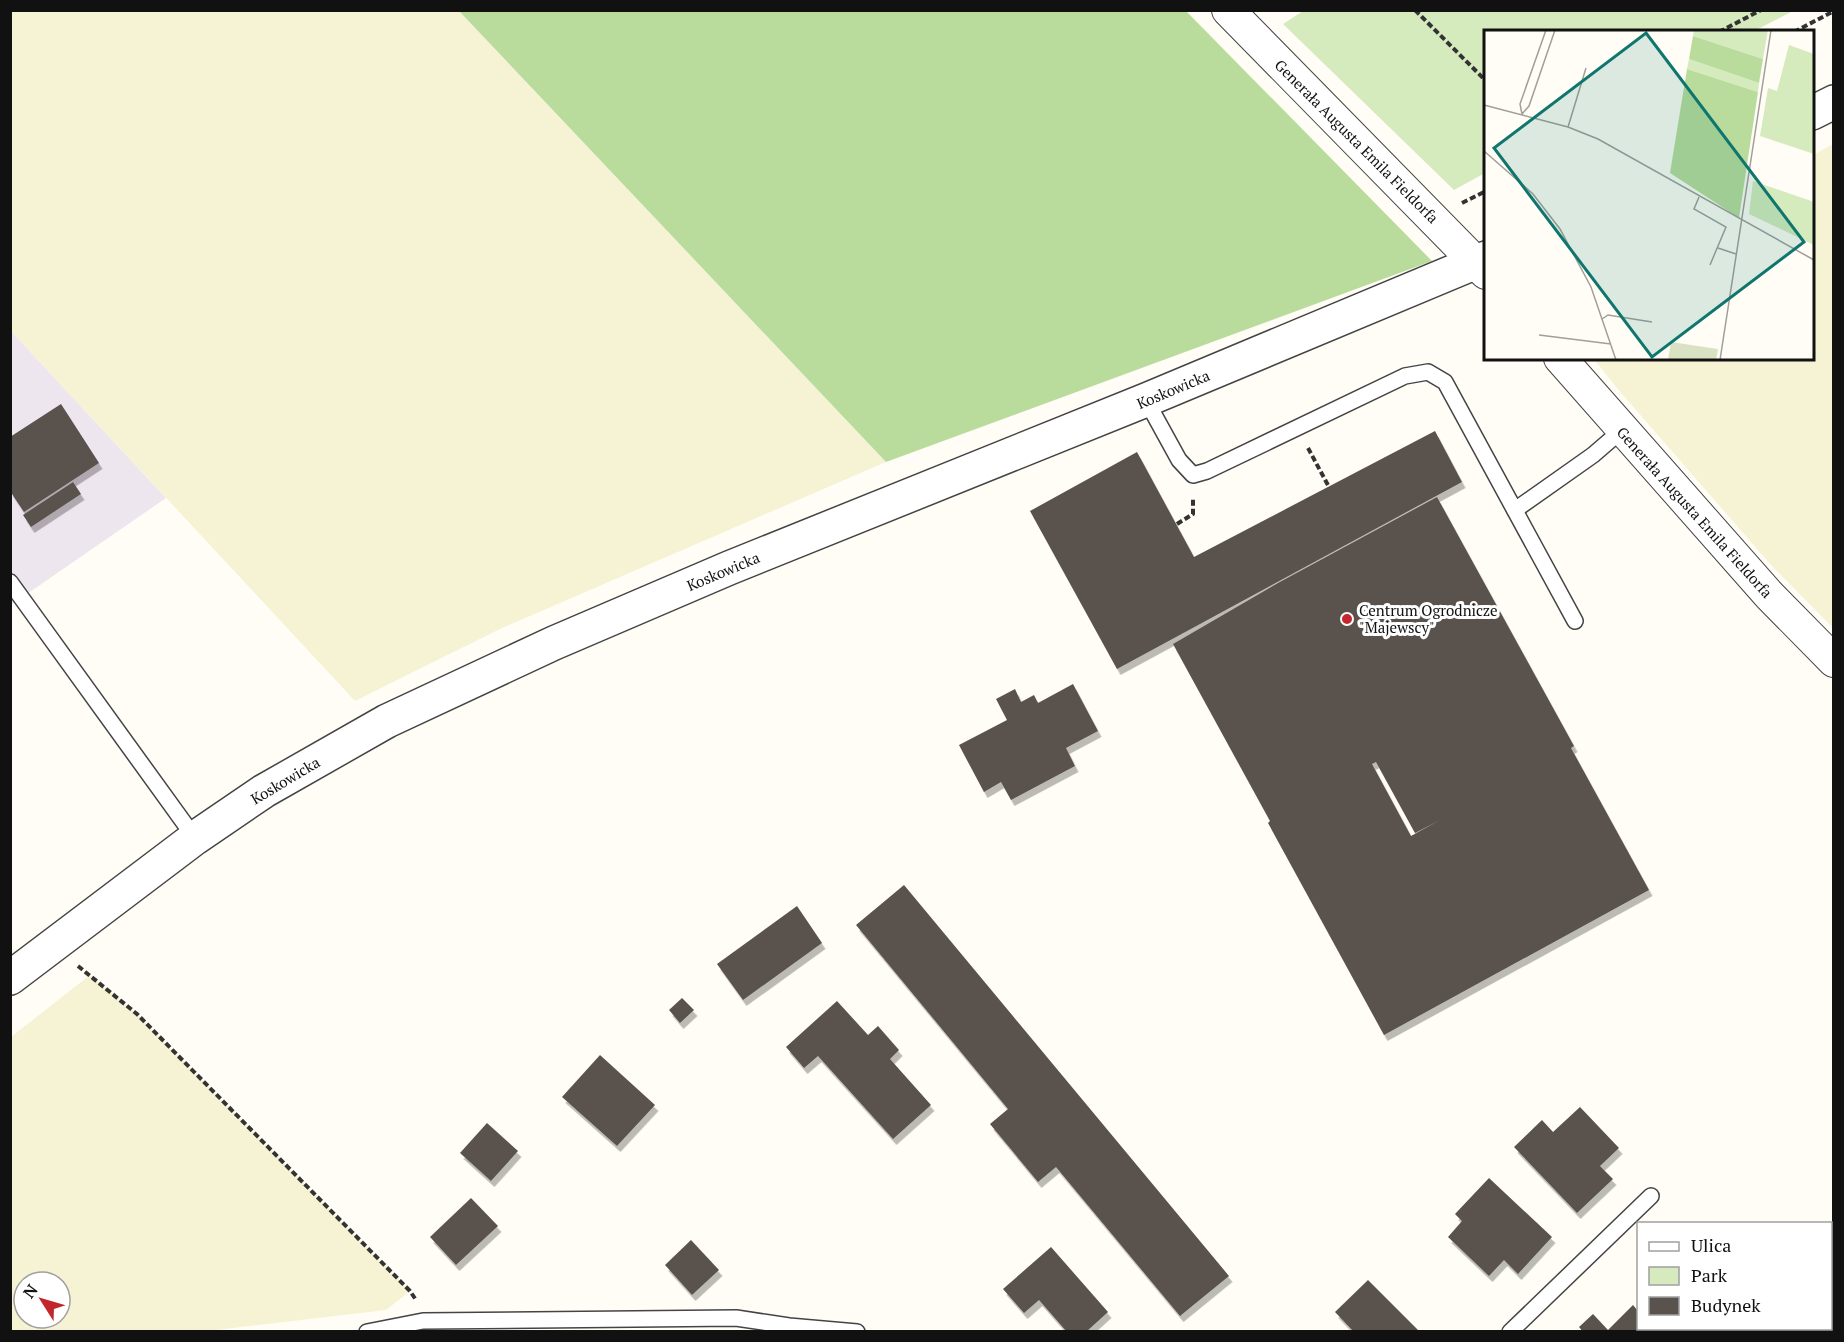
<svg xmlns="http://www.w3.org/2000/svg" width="1844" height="1342" viewBox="0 0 1844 1342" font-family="'PT Serif',serif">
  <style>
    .industrial { fill: #eee6ef }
    .farmland { fill: #f6f3d4; fill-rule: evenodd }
    .green { fill: #d5ebbd }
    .forest { fill: #b9dc9c }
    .building { fill: #5a524d; fill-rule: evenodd; filter: url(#shadow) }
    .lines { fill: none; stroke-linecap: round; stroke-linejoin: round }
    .service-casing { stroke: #444; stroke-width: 18 }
    .minor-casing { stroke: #444; stroke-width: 34 }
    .tertiary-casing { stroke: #444; stroke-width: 36 }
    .path { stroke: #333; stroke-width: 4; stroke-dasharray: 6 3; stroke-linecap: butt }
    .service { stroke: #fff; stroke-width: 15 }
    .minor { stroke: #fff; stroke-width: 32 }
    .tertiary { stroke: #fff; stroke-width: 33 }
    .poi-dot { fill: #c4262e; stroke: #fff; stroke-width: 2 }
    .labels { text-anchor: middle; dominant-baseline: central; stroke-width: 6; stroke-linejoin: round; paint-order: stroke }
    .street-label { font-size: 15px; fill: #111; stroke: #fff }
    .poi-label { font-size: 15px; fill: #111; stroke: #fff; text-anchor: start }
    .inset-road { fill: none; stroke: #a09f9a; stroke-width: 1.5 }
    .view { fill: #0f766e; fill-opacity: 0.15; stroke: #0f766e; stroke-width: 3 }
    .inset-edge { fill: none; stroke: #111; stroke-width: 3 }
  </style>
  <defs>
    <filter id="shadow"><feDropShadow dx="3.5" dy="6" stdDeviation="0" flood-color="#0004"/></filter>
  </defs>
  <rect width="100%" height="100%" fill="#fffdf5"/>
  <path class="industrial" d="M12,332l154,166 -155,107 -1,-272z"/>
  <g class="farmland">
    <path d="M11,10l448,1 427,451 -384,166 -147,73 -344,-370z"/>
    <path d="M1833,144v484l-62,-63 -155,-178 -22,-28 218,-1 1,-203z"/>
    <path d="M90,975l47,39 273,277 -24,19 -179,21h-196v-294zM24,1282h36v36h-36z"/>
  </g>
  <path class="green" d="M1303,11v-1l490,1 -39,20 -268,1 -1,141 -31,17 -171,-166z"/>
  <path class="forest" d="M459,11h727l246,250 -546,201z"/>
  <g class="building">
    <path d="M61,404l38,59 -75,49 -14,-21v-54z"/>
    <path d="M1435,431l27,51 -345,187 -87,-158 107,-59 57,105z"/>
    <path d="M73,482l8,12 -50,33 -8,-12z"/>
    <path d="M1437,497l137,249 -3,2 78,142 -265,145 -116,-212 2,-2 -97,-177 105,-61zM1376,762l39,71 25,-13 -29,16 -39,-72z"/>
    <path d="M1073,684l25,47 -32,17 9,18 -64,34 -10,-18 -17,10 -25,-47 48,-25 -11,-21 19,-10 6,13 13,-7 4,8z"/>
    <path d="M904,885l325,391 -49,40 -124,-149 -18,15 -48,-58 18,-15 -152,-184z"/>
    <path d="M797,906l25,37 -79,57 -26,-36z"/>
    <path d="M682,998l12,12 -14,13 -11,-13z"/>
    <path d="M837,1001l31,34 10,-9 21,24 -9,9 41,46 -38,34 -75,-83 -14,12 -18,-21z"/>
    <path d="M600,1055l55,50 -38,41 -55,-49z"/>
    <path d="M1580,1107l39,41 -19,18 13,13 -36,34 -63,-66 28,-27 11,12z"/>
    <path d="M487,1123l31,28 -27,30 -31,-28z"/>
    <path d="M1489,1178l63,59 -34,37 -14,-14 -15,16 -41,-39 14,-16 -7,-7z"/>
    <path d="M471,1198l27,28 -42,39 -26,-28z"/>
    <path d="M691,1240l28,30 -27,25 -27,-30z"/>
    <path d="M1051,1247l57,65 -22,20h-19l-28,-32 -15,13 -21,-24z"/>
    <path d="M1368,1280l52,52h-66l-19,-20z"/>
    <path d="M1633,1305l5,6v17h26l3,4h-84l-4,-5 14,-13 15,16z"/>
    <path d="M1775,1328h28l3,4h-34z"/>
  </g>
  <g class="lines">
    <g class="service-casing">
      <g id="service">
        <path d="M1146,400l33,60 14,15 14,-4 198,-95 23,-4 17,10 130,239"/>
        <path d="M1515,510l78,-55 29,-25"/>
        <path d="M10,582l185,256"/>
        <path d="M367,1332l56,-11 313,-3 53,8 68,6"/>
        <path d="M1510,1332l141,-136"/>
      </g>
    </g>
    <g class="minor-casing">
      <g id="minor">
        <path d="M1228,10l258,263"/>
        <path d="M1560,358l209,237 65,66"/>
      </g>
    </g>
    <g class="tertiary-casing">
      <g id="tertiary">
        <path d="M1812,113l22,-11"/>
        <path d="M10,978l185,-140 69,-47 123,-70 167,-78 175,-75 417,-168 340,-142"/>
      </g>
    </g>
    <g class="path">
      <path d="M1415,10l71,71"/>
      <path d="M1719,32l42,-22"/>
      <path d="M1794,32l40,-21"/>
      <path d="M1462,203l24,-12"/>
      <path d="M1308,448l21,39"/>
      <path d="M1177,524l16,-10v-16"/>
      <path d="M78,966l59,48 273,277 6,9"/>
    </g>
    <use href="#service" class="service"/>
    <use href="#minor" class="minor"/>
    <use href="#tertiary" class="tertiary"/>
  </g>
  <circle class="poi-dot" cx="1347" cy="619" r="6"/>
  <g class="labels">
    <g class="street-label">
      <text transform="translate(1357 141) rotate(45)">Generała Augusta Emila Fieldorfa</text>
      <text transform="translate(1173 389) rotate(-23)">Koskowicka</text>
      <text transform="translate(1695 512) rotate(48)">Generała Augusta Emila Fieldorfa</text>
      <text transform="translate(723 571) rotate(-23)">Koskowicka</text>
      <text transform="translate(285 780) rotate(-31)">Koskowicka</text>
    </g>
    <g class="poi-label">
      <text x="1359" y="610">Centrum Ogrodnicze<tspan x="1359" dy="17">"Majewscy"</tspan></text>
    </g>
  </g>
  <g transform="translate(1484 30)">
    <rect width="330" height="330" fill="#fffdf5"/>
    <path d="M210,0h74l-5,29 -70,-23zM305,15l25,9v100l-54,-18 8,-48 9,3zM205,29l70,24 -1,9 -71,-23zM269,151l61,21v43l-65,-31z" fill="#d5ebbd"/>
    <path d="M209,6l70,23 -4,24 -70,-24zM203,39l71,23 -19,126 -69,-45z" fill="#b9dc9c"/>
    <path d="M187,312l47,7 -2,11h-48z" fill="#d9e3c4"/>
    <path class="inset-road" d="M0,75l84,22 30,12 216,121M38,84l7,-8 26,-76M38,84l-2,-10 26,-74M84,97l18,-59M0,121l49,43 27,35 31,58 25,73M215,167l-5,12 32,18 -16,38M234,218l18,6M118,289l6,-4 44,7M55,305l72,9M236,330l51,-330"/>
    <path class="view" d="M162,3l158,209 -152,115 -158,-209z"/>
    <rect width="330" height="330" class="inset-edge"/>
  </g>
  <rect width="1844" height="1342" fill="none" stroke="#111111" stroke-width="24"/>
  <rect x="1637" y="1222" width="195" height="108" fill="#ffffff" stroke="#a0a0a0" stroke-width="1.5"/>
  <rect x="1649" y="1242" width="30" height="9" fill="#ffffff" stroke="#a0a0a0" stroke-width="1.5"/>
  <text x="1691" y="1252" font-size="18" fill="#111111">Ulica</text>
  <rect x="1649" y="1267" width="30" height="18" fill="#d5ebbd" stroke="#a0a0a0" stroke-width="1.5"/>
  <text x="1691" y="1282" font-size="18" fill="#111111">Park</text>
  <rect x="1649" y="1297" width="30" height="18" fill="#5a524d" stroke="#a0a0a0" stroke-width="1.5"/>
  <text x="1691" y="1312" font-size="18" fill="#111111">Budynek</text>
  <g transform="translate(42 1300) rotate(307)"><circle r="28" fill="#ffffff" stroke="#a0a0a0" stroke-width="1.5"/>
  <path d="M0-4.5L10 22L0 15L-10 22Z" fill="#c4262e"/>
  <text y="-9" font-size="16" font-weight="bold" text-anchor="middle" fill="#111111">N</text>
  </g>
</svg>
